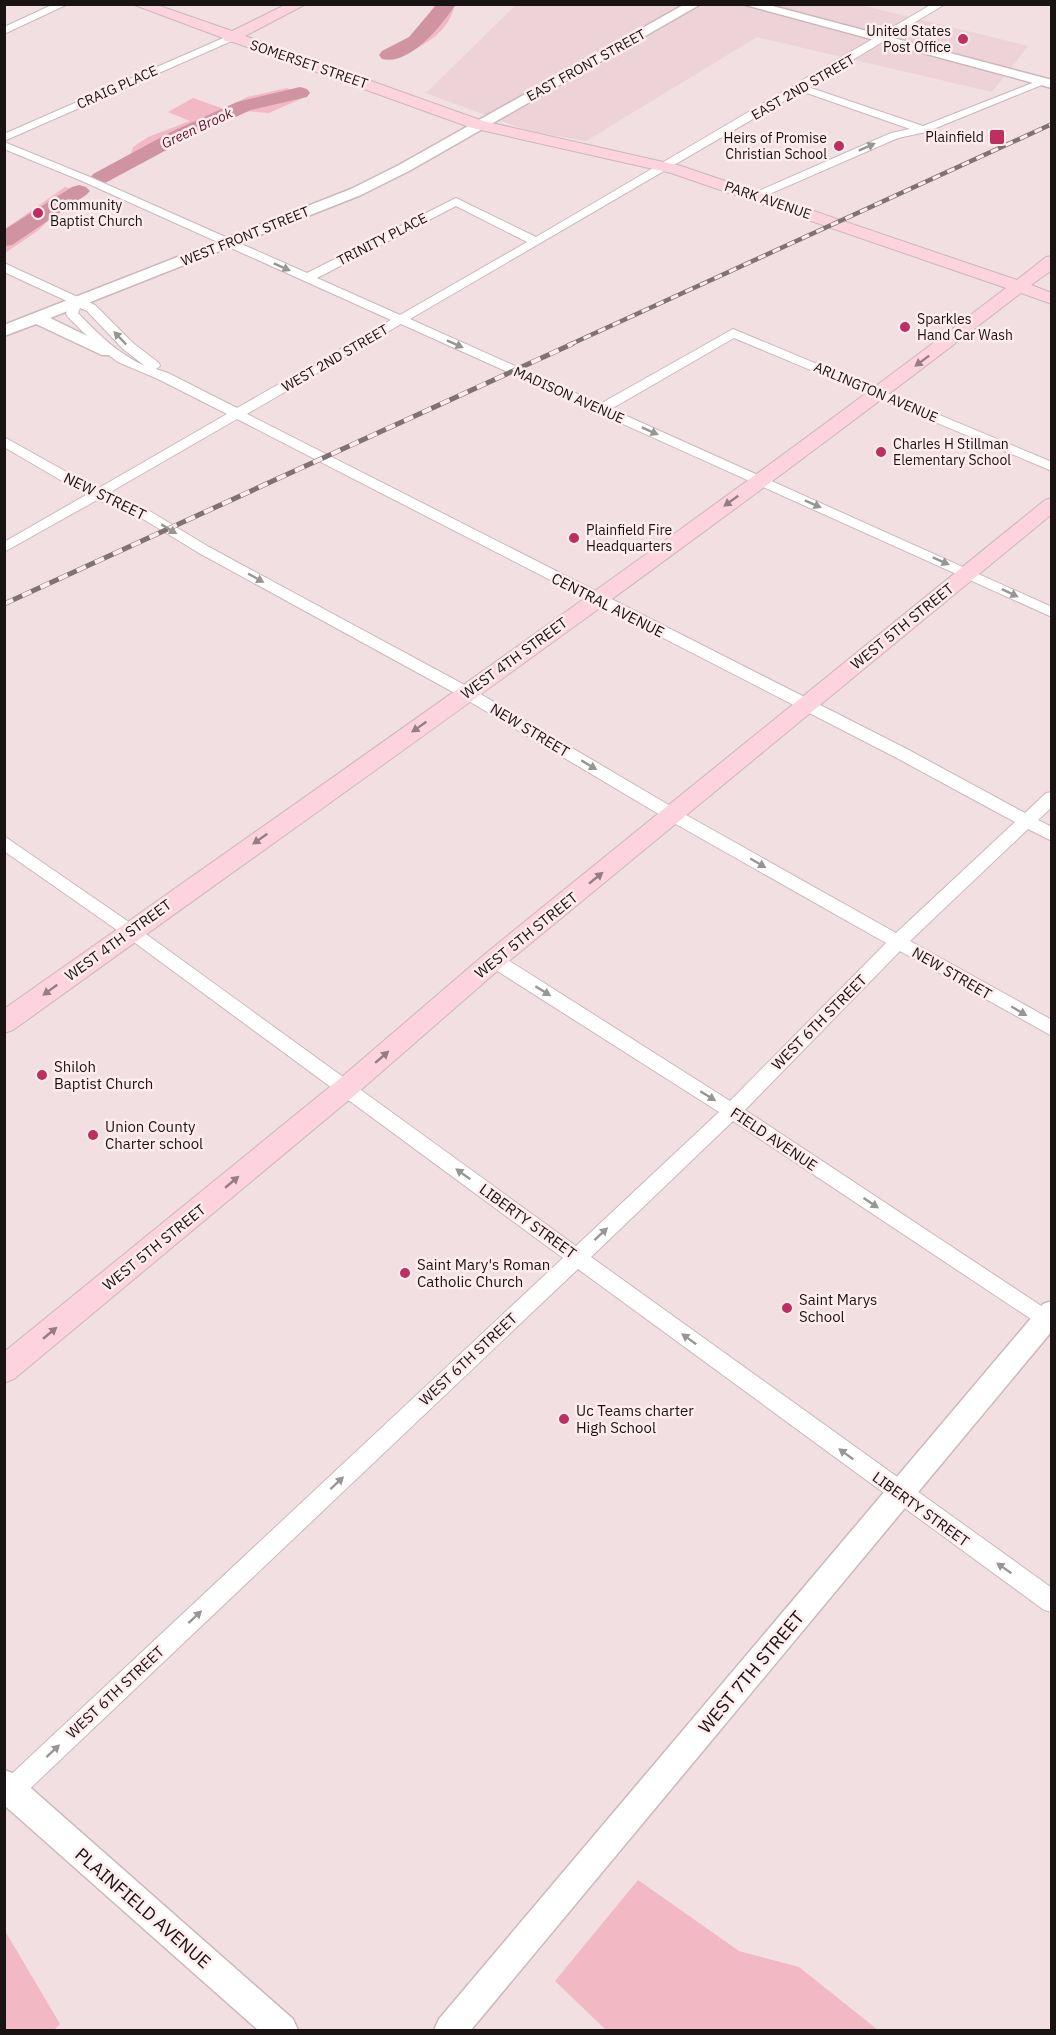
<svg xmlns="http://www.w3.org/2000/svg" width="1056" height="2035" viewBox="0 0 1056 2035" font-family="'IBM Plex Sans',sans-serif">
  <style>
    .built { fill: #edd2d7 }
    .green { fill: #f2b8c3 }
    .lines { fill: none; stroke-linecap: round; stroke-linejoin: round }
    .river { fill: #d094a0; fill-rule: evenodd }
    .minor-casing { stroke: #cab8bb; stroke-width: 2 }
    .tertiary-casing { stroke: #cab8bb; stroke-width: 3 }
    .secondary-casing { stroke: #cab8bb; stroke-width: 2 }
    .minor { fill: #fff; fill-rule: evenodd }
    .tertiary { fill: #fff; fill-rule: evenodd }
    .secondary { fill: #fcd3de; fill-rule: evenodd }
    .rail-far1-casing { stroke: #7e7274; stroke-width: 4.5 }
    .rail-casing { stroke: #7e7274; stroke-width: 5 }
    .rail-far1 { stroke: #ffecef; stroke-width: 3; stroke-dasharray: 8; stroke-linecap: butt }
    .rail { stroke: #ffecef; stroke-width: 4; stroke-dasharray: 10; stroke-linecap: butt }
    .oneway { fill: #989595 }
    .oneway2 { fill: #967d83 }
    .poi-dot { fill: #bd2f60; stroke: #ffecef; stroke-width: 2 }
    .labels { text-anchor: middle; dominant-baseline: central; stroke-width: 5; stroke-linejoin: round; paint-order: stroke }
    .far-poi-label { font-size: 14px; fill: #191314; stroke: #ffecef; text-anchor: start }
    .far-street-label { font-size: 14px; fill: #191314; stroke: #ffecef }
    .far-water-label { font-size: 14px; font-style: italic; fill: #5b132b; stroke: #ffecef }
    .street-label { font-size: 15px; fill: #191314; stroke: #ffecef }
    .poi-label { font-size: 15px; fill: #191314; stroke: #ffecef; text-anchor: start }
    .near-street-label { font-size: 18px; fill: #191314; stroke: #ffecef }
  </style>
  <rect width="100%" height="100%" fill="#f1dfe2"/>
  <path class="built" d="M516,5h345l167,41 -36,46 -235,-55 -171,104 -58,-10 -102,-38z"/>
  <g class="green">
    <path d="M435,5h22l-3,2c-6,27 -33,40 -57,51l-16,-6 33,-16z"/>
    <path d="M287,88l18,9 -36,16 -25,-2 -103,50 -10,-7 2,-7 15,-10 42,-16 -22,-9 25,-14 31,11 23,-12z"/>
    <path d="M65,187l19,5 -22,14 -23,24 -34,23v-24z"/>
    <path d="M638,1880l101,71 60,16 79,63h-272l-51,-49z"/>
    <path d="M5,1931l55,93 -6,6h-49z"/>
  </g>
  <g class="lines">
    <g class="river">
      <path d="M437,4h19c-14,21 -46,62 -74,55l-3,-4 3,-4 27,-14z"/>
      <path d="M300,87l7,2 3,4 -3,4 -56,13 -66,30 -78,42 -7,2 -7,-2 -3,-4 3,-4 78,-42 66,-30z"/>
      <path d="M79,185l7,2 4,4 -4,4 -74,50 -8,1v-16l68,-43z"/>
    </g>
    <g class="minor-casing">
      <g id="minor">
        <path d="M54,4h14l-64,30v-7z"/>
        <path d="M932,4h13l-137,83 115,39 117,-46h8l1,2 -123,50 -28,6 -138,60h-8v-4l139,-61 19,-4 -109,-38 -391,228 190,85 133,-75 319,133v9l-318,-133 -123,71 441,198v10l-651,-293 -154,90 658,334 120,65 21,-20 6,-1v15l-14,13 14,7v14l-24,-12 -118,112 142,79v16l-152,-85 -155,159 307,203v20l-319,-212 -142,136 461,331v24l-8,-2 -466,-341 -559,530 -8,4 -7,-3v-19l559,-523 -436,-321 -123,-86v-15l135,93 437,317 143,-134 -231,-147 -3,-5 3,-5 6,-1 6,1 230,146 156,-158 -219,-124 -205,-122 -263,-144 -61,-37 -41,-16 -93,52v-10l82,-47 -82,-48v-10l93,52 130,-75 -69,-35 -40,-17 -20,-15 -30,-30 -2,-3 3,-12 -65,-30v-9l91,42 38,38 26,20 1,3 -4,3 12,4 69,35 154,-88 -309,-139 -78,-32v-7l86,35 217,96 149,-75 80,39zM456,206l71,36 -127,73 -83,-37zM80,308l7,3 36,38 22,17c-27,-12 -47,-32 -67,-53zM237,419l656,337 122,66 -119,111 -217,-122 -207,-122 -263,-142 -61,-37 -41,-16z"/>
        <path d="M230,35l5,3 -1,2 -230,101v-7z"/>
      </g>
    </g>
    <g class="tertiary-casing">
      <g id="tertiary">
        <path d="M685,4h16l-292,167 -48,24 -311,123 64,31 2,3 -2,3h-12l-66,-31 -32,12v-11l347,-136 48,-24z"/>
        <path d="M742,4h23l287,76v8z"/>
        <path d="M1052,1301v30l-581,699h-37l5,-11 604,-715z"/>
        <path d="M4,1770l11,4 278,245 5,11h-40l-254,-225z"/>
      </g>
    </g>
    <g class="secondary-casing">
      <g id="secondary">
        <path d="M132,4h22l78,27 55,-27h19l-61,32 238,85 198,45 336,114 29,-23 6,-1v14l-21,15 21,8v11l-31,-11c-329,254 -670,494 -1008,737l-9,3v-24c336,-237 675,-472 1002,-721l-335,-115 -199,-45 -239,-86 -8,-1 -2,-3z"/>
        <path d="M1052,498v16l-549,452 -148,129 -341,284 -10,4v-31l333,-271 148,-127 560,-454z"/>
      </g>
    </g>
    <use href="#minor" class="minor"/>
    <use href="#tertiary" class="tertiary"/>
    <use href="#secondary" class="secondary"/>
    <g class="rail-far1-casing">
      <path id="rail-far1" d="M569,345l483,-221"/>
    </g>
    <g class="rail-casing">
      <path id="rail" d="M4,604l568,-260"/>
    </g>
    <use href="#rail-far1" class="rail-far1"/>
    <use href="#rail" class="rail"/>
  </g>
  <defs><path id="oneway-solid" d="M-6-.8H1V-3.2L6.5 0L1 3.2V.8H-6Z" transform="scale(1.5)"/></defs>
  <g class="oneway">
    <use href="#oneway-solid" transform="translate(867 147) rotate(-24)"/>
    <use href="#oneway-solid" transform="translate(282 267) rotate(24)"/>
    <use href="#oneway-solid" transform="translate(120 338) rotate(-134)"/>
    <use href="#oneway-solid" transform="translate(455 344) rotate(24)"/>
    <use href="#oneway-solid" transform="translate(650 431) rotate(24)"/>
    <use href="#oneway-solid" transform="translate(813 504) rotate(24)"/>
    <use href="#oneway-solid" transform="translate(169 529) rotate(31)"/>
    <use href="#oneway-solid" transform="translate(941 561) rotate(24)"/>
    <use href="#oneway-solid" transform="translate(256 578) rotate(29)"/>
    <use href="#oneway-solid" transform="translate(1010 593) rotate(26)"/>
    <use href="#oneway-solid" transform="translate(589 765) rotate(31)"/>
    <use href="#oneway-solid" transform="translate(758 863) rotate(30)"/>
    <use href="#oneway-solid" transform="translate(543 991) rotate(32)"/>
    <use href="#oneway-solid" transform="translate(1019 1011) rotate(30)"/>
    <use href="#oneway-solid" transform="translate(708 1096) rotate(32)"/>
    <use href="#oneway-solid" transform="translate(463 1174) rotate(-144)"/>
    <use href="#oneway-solid" transform="translate(871 1203) rotate(34)"/>
    <use href="#oneway-solid" transform="translate(601 1234) rotate(-43)"/>
    <use href="#oneway-solid" transform="translate(689 1339) rotate(-144)"/>
    <use href="#oneway-solid" transform="translate(846 1454) rotate(-144)"/>
    <use href="#oneway-solid" transform="translate(337 1483) rotate(-43)"/>
    <use href="#oneway-solid" transform="translate(1004 1568) rotate(-145)"/>
    <use href="#oneway-solid" transform="translate(195 1617) rotate(-43)"/>
    <use href="#oneway-solid" transform="translate(53 1751) rotate(-43)"/>
  </g>
  <g class="oneway2">
    <use href="#oneway-solid" transform="translate(922 361) rotate(143)"/>
    <use href="#oneway-solid" transform="translate(731 501) rotate(144)"/>
    <use href="#oneway-solid" transform="translate(419 727) rotate(145)"/>
    <use href="#oneway-solid" transform="translate(260 839) rotate(145)"/>
    <use href="#oneway-solid" transform="translate(596 878) rotate(-39)"/>
    <use href="#oneway-solid" transform="translate(50 990) rotate(144)"/>
    <use href="#oneway-solid" transform="translate(382 1057) rotate(-41)"/>
    <use href="#oneway-solid" transform="translate(232 1182) rotate(-40)"/>
    <use href="#oneway-solid" transform="translate(50 1333) rotate(-40)"/>
  </g>
  <g class="poi-dot">
    <circle cx="963" cy="39" r="6"/>
    <rect x="989" y="129" width="16" height="16" rx="3"/>
    <circle cx="839" cy="146" r="6"/>
    <circle cx="38" cy="213" r="6"/>
    <circle cx="905" cy="327" r="6"/>
    <circle cx="881" cy="452" r="6"/>
    <circle cx="574" cy="538" r="6"/>
    <circle cx="42" cy="1075" r="6"/>
    <circle cx="93" cy="1135" r="6"/>
    <circle cx="405" cy="1273" r="6"/>
    <circle cx="787" cy="1308" r="6"/>
    <circle cx="564" cy="1419" r="6"/>
  </g>
  <g class="labels">
    <g class="far-poi-label">
      <text x="951" y="31" text-anchor="end">United States<tspan x="951" dy="16">Post Office</tspan></text>
      <text x="984" y="137" text-anchor="end">Plainfield</text>
      <text x="827" y="138" text-anchor="end">Heirs of Promise<tspan x="827" dy="16">Christian School</tspan></text>
      <text x="50" y="205">Community<tspan x="50" dy="16">Baptist Church</tspan></text>
      <text x="917" y="319">Sparkles<tspan x="917" dy="16">Hand Car Wash</tspan></text>
      <text x="893" y="444">Charles H Stillman<tspan x="893" dy="16">Elementary School</tspan></text>
      <text x="586" y="530">Plainfield Fire<tspan x="586" dy="16">Headquarters</tspan></text>
    </g>
    <g class="far-street-label">
      <text transform="translate(309 64) rotate(19)">SOMERSET STREET</text>
      <text transform="translate(586 65) rotate(-29)">EAST FRONT STREET</text>
      <text transform="translate(117 87) rotate(-24)">CRAIG PLACE</text>
      <text transform="translate(803 87) rotate(-30)">EAST 2ND STREET</text>
      <text transform="translate(768 200) rotate(19)">PARK AVENUE</text>
      <text transform="translate(245 236) rotate(-22)">WEST FRONT STREET</text>
      <text transform="translate(382 239) rotate(-27)">TRINITY PLACE</text>
      <text transform="translate(335 358) rotate(-30)">WEST 2ND STREET</text>
      <text transform="translate(876 392) rotate(23)">ARLINGTON AVENUE</text>
      <text transform="translate(569 395) rotate(24)">MADISON AVENUE</text>
    </g>
    <g class="far-water-label">
      <text transform="translate(197 128) rotate(-25)">Green Brook</text>
    </g>
    <g class="street-label">
      <text transform="translate(105 496) rotate(26)">NEW STREET</text>
      <text transform="translate(608 605) rotate(27)">CENTRAL AVENUE</text>
      <text transform="translate(902 626) rotate(-39)">WEST 5TH STREET</text>
      <text transform="translate(514 658) rotate(-36)">WEST 4TH STREET</text>
      <text transform="translate(530 730) rotate(31)">NEW STREET</text>
      <text transform="translate(526 935) rotate(-39)">WEST 5TH STREET</text>
      <text transform="translate(118 940) rotate(-36)">WEST 4TH STREET</text>
      <text transform="translate(952 973) rotate(30)">NEW STREET</text>
      <text transform="translate(819 1022) rotate(-45)">WEST 6TH STREET</text>
      <text transform="translate(774 1139) rotate(34)">FIELD AVENUE</text>
      <text transform="translate(528 1221) rotate(36)">LIBERTY STREET</text>
      <text transform="translate(154 1247) rotate(-39)">WEST 5TH STREET</text>
      <text transform="translate(468 1359) rotate(-43)">WEST 6TH STREET</text>
      <text transform="translate(921 1509) rotate(36)">LIBERTY STREET</text>
      <text transform="translate(115 1692) rotate(-43)">WEST 6TH STREET</text>
    </g>
    <g class="poi-label">
      <text x="54" y="1066">Shiloh<tspan x="54" dy="17">Baptist Church</tspan></text>
      <text x="105" y="1126">Union County<tspan x="105" dy="17">Charter school</tspan></text>
      <text x="417" y="1264">Saint Mary's Roman<tspan x="417" dy="17">Catholic Church</tspan></text>
      <text x="799" y="1299">Saint Marys<tspan x="799" dy="17">School</tspan></text>
      <text x="576" y="1410">Uc Teams charter<tspan x="576" dy="17">High School</tspan></text>
    </g>
    <g class="near-street-label">
      <text transform="translate(751 1672) rotate(-50)">WEST 7TH STREET</text>
      <text transform="translate(143 1908) rotate(41)">PLAINFIELD AVENUE</text>
    </g>
  </g>
  <rect width="1056" height="2035" fill="none" stroke="#191314" stroke-width="12"/>
</svg>
